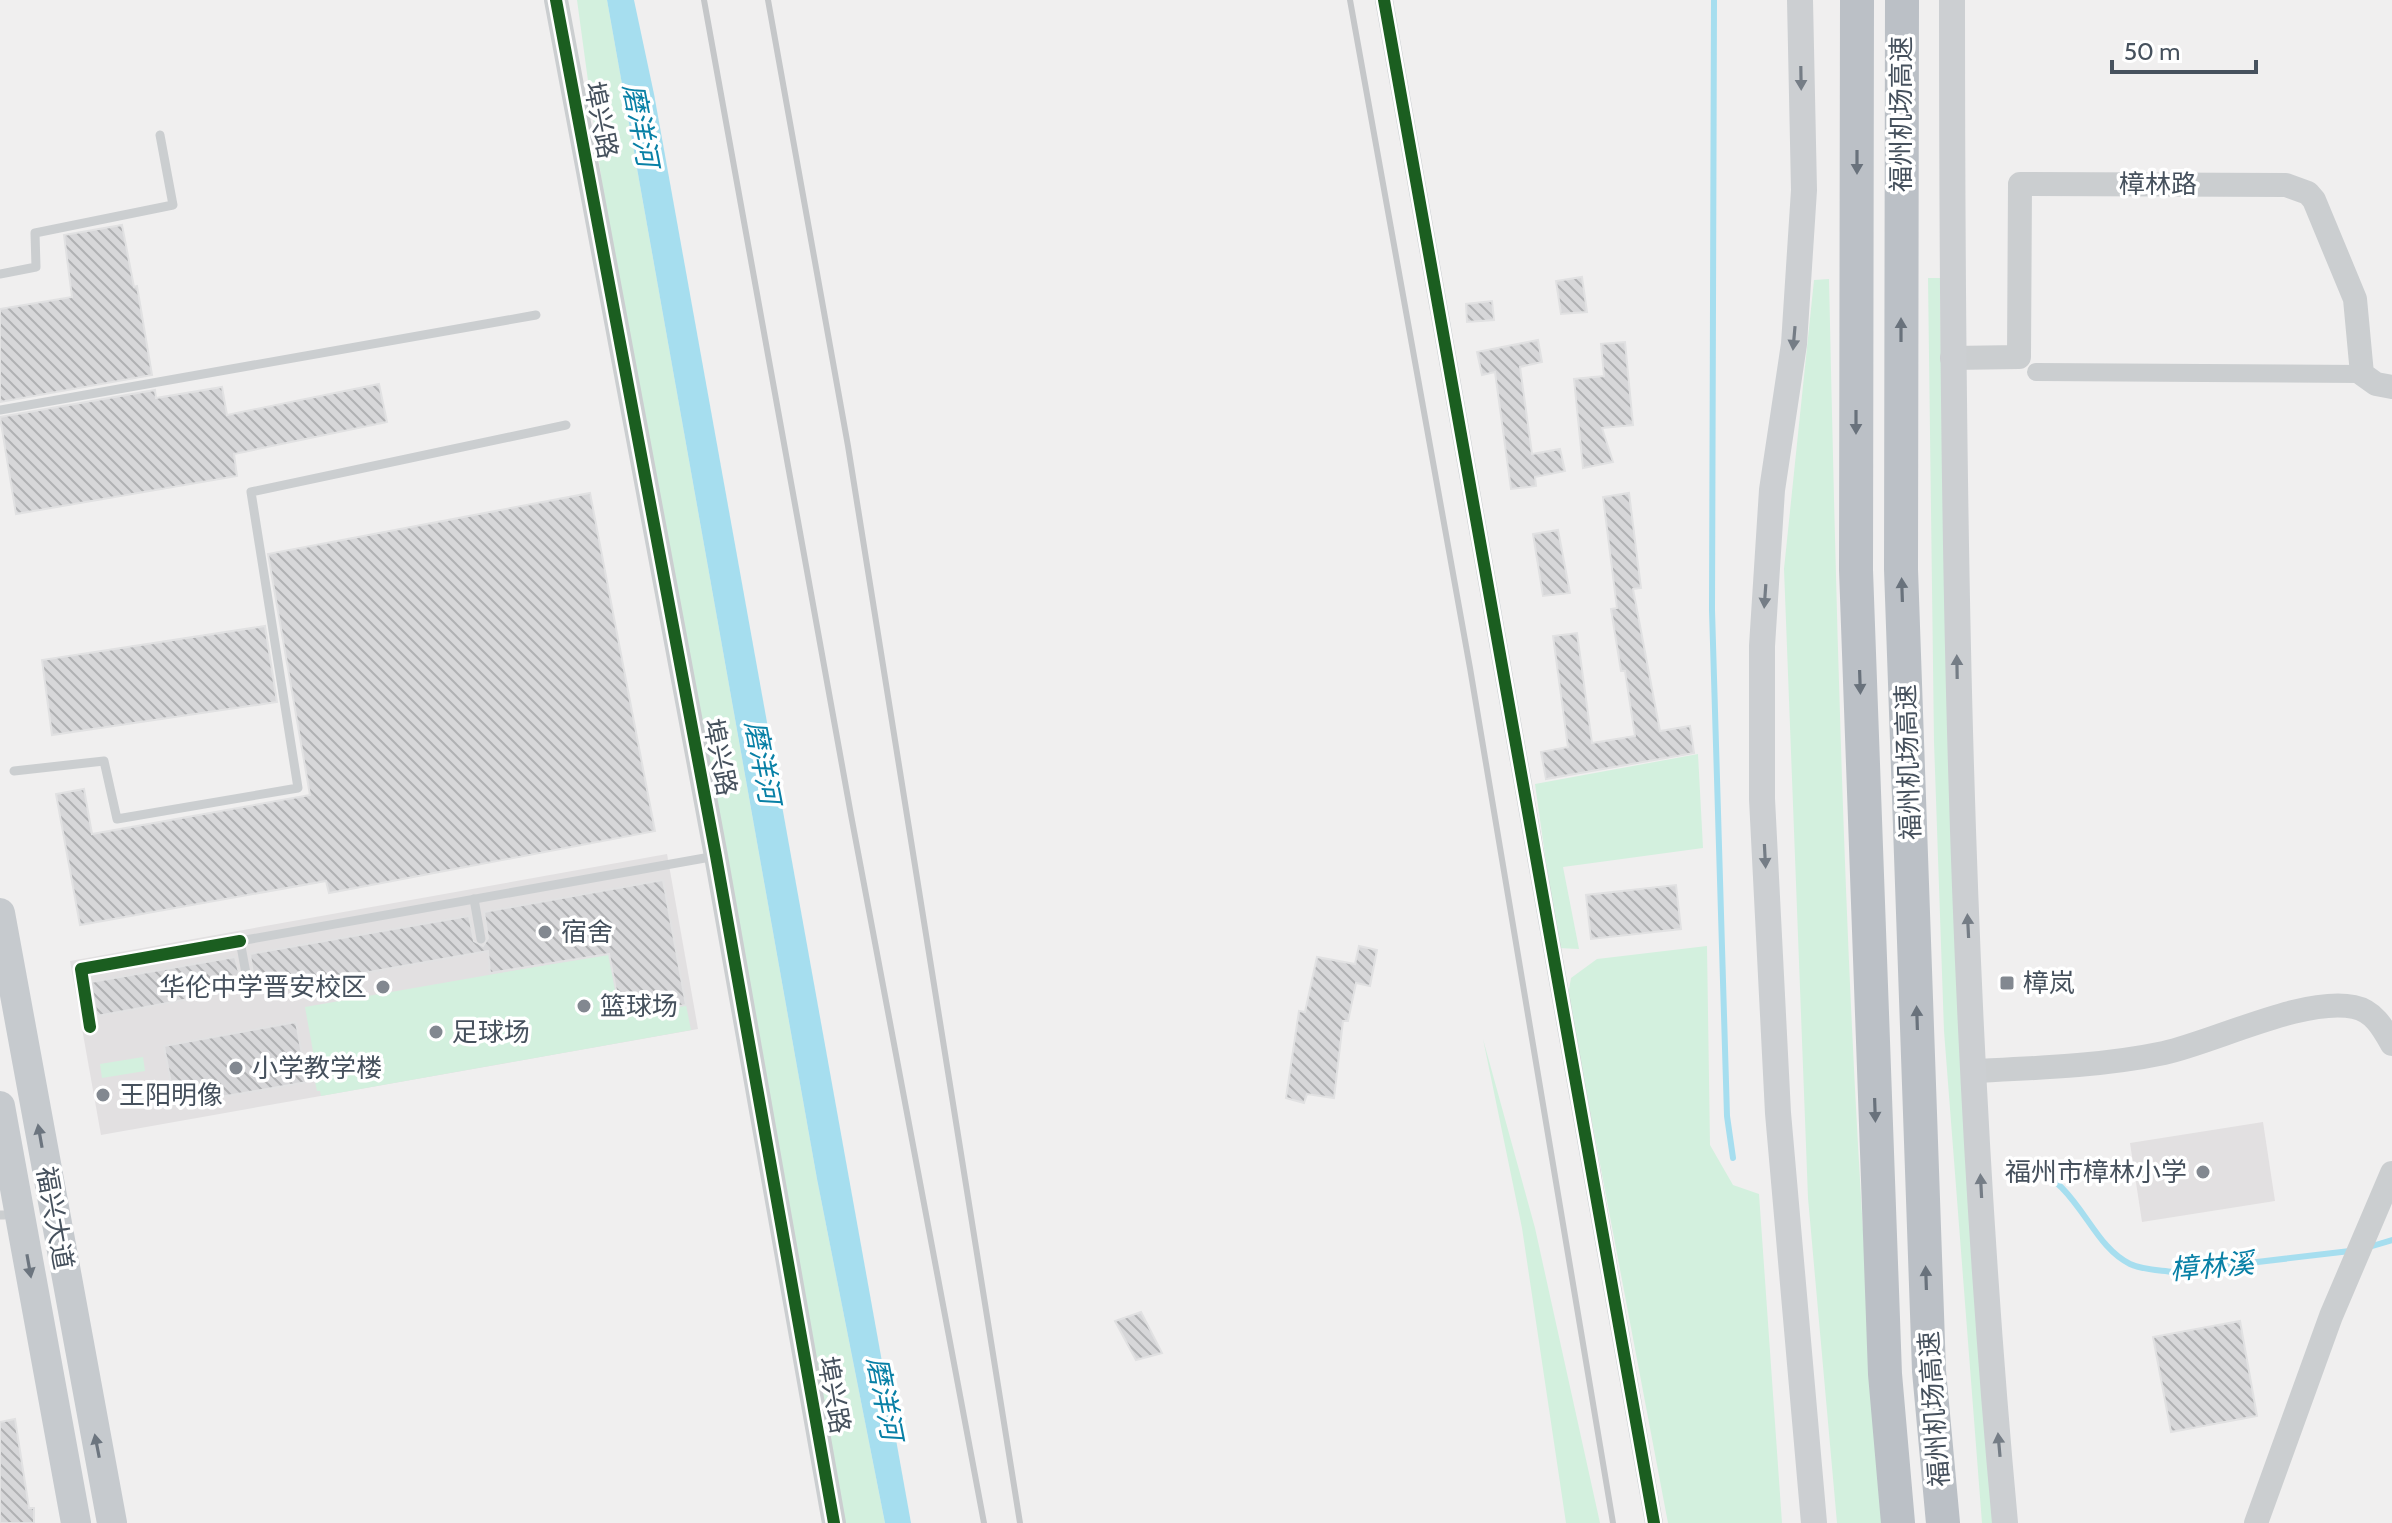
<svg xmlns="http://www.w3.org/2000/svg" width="2392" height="1523" viewBox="0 0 2392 1523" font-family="Cabin,'Noto Sans SC',sans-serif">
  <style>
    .education { fill: #e2e0e1 }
    .green { fill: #d3f0de }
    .water { fill: #a6deef }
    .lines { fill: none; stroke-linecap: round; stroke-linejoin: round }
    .stream { stroke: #a6deef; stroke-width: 6 }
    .building { fill: url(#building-back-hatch); stroke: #e1e1e2; stroke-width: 2 }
    .service { stroke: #cbced0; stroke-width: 9 }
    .minor { stroke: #cbced0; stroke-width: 18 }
    .tertiary { stroke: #cbced0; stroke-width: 24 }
    .secondary { stroke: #cccfd2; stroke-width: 26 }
    .primary { stroke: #c6cace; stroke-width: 30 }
    .motorway { stroke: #bbc0c6; stroke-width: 34 }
    .rail { stroke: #c5c7c9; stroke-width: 6 }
    .cycleway-casing { stroke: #fff; stroke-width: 17 }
    .cycleway { stroke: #1b5e20; stroke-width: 12 }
    .oneway { fill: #757d86 }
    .oneway2 { fill: #69727c }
    .oneway3 { fill: #6c757f }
    .poi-dot { fill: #828890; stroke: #fff; stroke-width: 3 }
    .labels { text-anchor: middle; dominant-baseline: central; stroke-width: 7; stroke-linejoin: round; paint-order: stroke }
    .street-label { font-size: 26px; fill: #46515d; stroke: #fff }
    .poi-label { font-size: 26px; fill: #46515d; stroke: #fff; text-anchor: start }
    .water-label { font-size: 28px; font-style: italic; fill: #0880a6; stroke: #fff }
  </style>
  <defs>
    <pattern id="building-back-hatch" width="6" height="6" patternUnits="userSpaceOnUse" patternTransform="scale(2)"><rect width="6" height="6" fill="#d7d7d9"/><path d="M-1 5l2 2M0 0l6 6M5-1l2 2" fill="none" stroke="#b0b1b3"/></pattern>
  </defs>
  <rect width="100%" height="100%" fill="#f0efef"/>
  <g class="education">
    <path d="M667,854l31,175 -597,106 -31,-174z"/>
    <path d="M2263,1122l12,79 -133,21 -12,-79z"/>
  </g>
  <g class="green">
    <path d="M577,0h30l210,1179 68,344h-45l-231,-1288z"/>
    <path d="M1928,278h12l2,155 54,1090h-14l-38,-492 -10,-289z"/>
    <path d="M1829,279c9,415 19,830 56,1244h-48l-29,-325 -24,-629 30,-289z"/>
    <path d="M1698,754l5,94 -140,19 16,82 -21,-1 -23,-164z"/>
    <path d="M1707,946l3,199 23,40 26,9 23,329h-114l-100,-528 3,-17 26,-19z"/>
    <path d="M609,954l12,62 65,-11 5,25 -370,66 -1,-5h-3l-2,-10 3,-2 -13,-72z"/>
    <path d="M1483,1039l52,189 65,295h-34l-44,-295z"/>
    <path d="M143,1057l2,14 -43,7 -2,-14z"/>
  </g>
  <path class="water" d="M607,0h27l20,94 257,1429h-26l-68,-344z"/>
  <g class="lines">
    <g class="stream">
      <path d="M1714,0l-2,610 15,506 6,42"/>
      <path d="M2024,1163c57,21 65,81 106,101 13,6 29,6 43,8l177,-21"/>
      <path d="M2369,1247l23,-7"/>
    </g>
  </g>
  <g class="building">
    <path d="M122,225l12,62 3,-1 15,89 -152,27v-93l72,-12 -8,-62z"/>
    <path d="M1582,277l5,35 -26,2 -5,-33z"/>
    <path d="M1492,301l2,19 -27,2 -1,-18z"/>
    <path d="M1538,340l4,22 -22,5 12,87 28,-5 5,22 -30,6 1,9 -25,3 -16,-117 -13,3 -5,-23z"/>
    <path d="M1625,342l8,83 -31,3 11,34 -30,6 -9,-89 30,-3 -3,-32z"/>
    <path d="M379,384l8,38 -153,32 3,22 -221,38 -16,-97 155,-27 1,8 66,-11 5,28z"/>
    <path d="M590,493l65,338 -326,62 -3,-12 -246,44 -24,-131 28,-5 8,45 218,-39 -42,-241z"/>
    <path d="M1629,493l12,95 -8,1 27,142 30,-5 4,27 -148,26 -5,-27 27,-5 -15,-111 24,-3 15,110 43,-7 -10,-65h-4l-10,-62 6,-1 -14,-111z"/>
    <path d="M1558,530l12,63 -27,3 -10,-62z"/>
    <path d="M265,626l12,76 -225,33 -10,-75z"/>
    <path d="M663,880l23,125 -65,11 -12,-62 -119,19 -2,-22 -226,40 -1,-5 -6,1 -5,-33 219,-38 5,25 9,5 5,-8 -4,-26z"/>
    <path d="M1676,885l5,44 -90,10 -5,-44z"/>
    <path d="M1359,946l18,4 -7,36 -14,-3 -8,38h-5l-9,77 -27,-4 -3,9 -18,-5 13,-87 6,1 12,-55 38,7z"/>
    <path d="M235,957l8,32 -146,27 -6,-34z"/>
    <path d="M296,1022l11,60 -132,23 -11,-59z"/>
    <path d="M1141,1312l21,41 -26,7 -21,-39z"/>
    <path d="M2240,1321l17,95 -86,16 -18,-95z"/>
    <path d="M15,1419l14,89h5v15h-34v-101z"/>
  </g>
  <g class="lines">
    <g class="service">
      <path d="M0,274l36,-7 -1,-34 138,-28 -13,-70"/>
      <path d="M0,410l536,-95"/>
      <path d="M14,771l90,-10 13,58 181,-31 -47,-296 315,-67"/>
      <path d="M474,899l7,40"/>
      <path d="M248,984l-8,-43 476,-85"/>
      <path d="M0,1215h4"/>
    </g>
    <g class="minor">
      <path d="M1384,0l270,1523"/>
      <path d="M2036,372l326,2"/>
    </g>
    <g class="tertiary">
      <path d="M556,0l160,856 118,667"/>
      <path d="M1952,358l67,-1 1,-173 266,1 22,8 6,7 41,99 7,75 14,10 16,3"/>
      <path d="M1975,1071c63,-3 127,-5 189,-18 53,-12 139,-56 190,-46 20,4 29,21 38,37"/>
      <path d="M2256,1523l75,-207 61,-143"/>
    </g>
    <g class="secondary">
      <path d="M1800,0l4,190 -10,154 -22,146 -10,156v153l16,314 36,410"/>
      <path d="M1952,0c0,508 6,1017 53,1523"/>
    </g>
    <g class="primary">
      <path d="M0,913l112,610"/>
      <path d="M0,1106l76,417"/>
    </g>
    <g class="motorway">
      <path d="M1857,0l-1,570 29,804 13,149"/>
      <path d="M1902,0l-1,569 28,802 14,152"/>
    </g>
    <g class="rail">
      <path d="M704,0l147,815 133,708"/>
      <path d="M768,0l80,446 172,1077"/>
      <path d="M1350,0l120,668 143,855"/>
    </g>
    <g class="cycleway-casing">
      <g id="cycleway">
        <path d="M556,0l160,856 118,667"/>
        <path d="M1384,0l270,1523"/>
        <path d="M90,1027l-9,-58 159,-28"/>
      </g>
    </g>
    <use href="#cycleway" class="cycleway"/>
  </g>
  <defs><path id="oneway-solid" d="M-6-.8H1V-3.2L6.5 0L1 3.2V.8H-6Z" transform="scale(2)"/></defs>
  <g class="oneway">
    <use href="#oneway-solid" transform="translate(1801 78) rotate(89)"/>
    <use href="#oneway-solid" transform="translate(1794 338) rotate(95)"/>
    <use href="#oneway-solid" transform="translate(1765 596) rotate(94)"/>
    <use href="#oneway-solid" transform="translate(1957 667) rotate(-91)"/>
    <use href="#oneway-solid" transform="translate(1765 856) rotate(87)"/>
    <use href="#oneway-solid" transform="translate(1968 926) rotate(-93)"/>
    <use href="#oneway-solid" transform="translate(1981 1186) rotate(-93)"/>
    <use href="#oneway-solid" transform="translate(1999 1445) rotate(-95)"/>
  </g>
  <g class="oneway2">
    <use href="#oneway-solid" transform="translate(1857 162) rotate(90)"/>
    <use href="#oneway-solid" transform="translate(1901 330) rotate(-90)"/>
    <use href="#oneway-solid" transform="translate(1856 422) rotate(90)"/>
    <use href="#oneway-solid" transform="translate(1902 590) rotate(-92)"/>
    <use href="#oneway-solid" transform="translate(1860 682) rotate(88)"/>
    <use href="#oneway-solid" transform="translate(1917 1018) rotate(-92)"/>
    <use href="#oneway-solid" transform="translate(1875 1110) rotate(88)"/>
    <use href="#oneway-solid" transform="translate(1926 1278) rotate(-92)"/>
  </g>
  <g class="oneway3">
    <use href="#oneway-solid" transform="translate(40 1136) rotate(-100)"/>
    <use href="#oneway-solid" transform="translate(29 1266) rotate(80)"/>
    <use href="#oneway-solid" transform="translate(97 1446) rotate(-101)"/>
  </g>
  <g class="poi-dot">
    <circle cx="545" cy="932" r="8"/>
    <rect x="1999" y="975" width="16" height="16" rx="4"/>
    <circle cx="383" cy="987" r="8"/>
    <circle cx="584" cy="1006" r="8"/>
    <circle cx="436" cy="1032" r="8"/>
    <circle cx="236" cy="1068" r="8"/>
    <circle cx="103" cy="1095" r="8"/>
    <circle cx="2203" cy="1172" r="8"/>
  </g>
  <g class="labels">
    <g class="street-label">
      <text transform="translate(1901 114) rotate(-90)">福州机场高速</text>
      <text transform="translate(601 120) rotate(79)">埠兴路</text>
      <text x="2158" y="184">樟林路</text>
      <text transform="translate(720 757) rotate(79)">埠兴路</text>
      <text transform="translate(1908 762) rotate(-92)">福州机场高速</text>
      <text transform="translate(55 1218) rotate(80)">福兴大道</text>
      <text transform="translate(834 1395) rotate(80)">埠兴路</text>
      <text transform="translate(1934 1409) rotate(-94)">福州机场高速</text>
    </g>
    <g class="poi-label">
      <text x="561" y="932">宿舍</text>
      <text x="2023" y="983">樟岚</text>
      <text x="367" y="987" text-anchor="end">华伦中学晋安校区</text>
      <text x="600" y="1006">篮球场</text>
      <text x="452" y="1032">足球场</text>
      <text x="252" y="1068">小学教学楼</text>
      <text x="119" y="1095">王阳明像</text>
      <text x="2187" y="1172" text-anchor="end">福州市樟林小学</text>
    </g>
    <g class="water-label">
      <text transform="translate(641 125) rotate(79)">磨洋河</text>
      <text transform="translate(763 762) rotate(79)">磨洋河</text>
      <text transform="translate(2212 1266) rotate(-5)">樟林溪</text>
      <text transform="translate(885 1398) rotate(79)">磨洋河</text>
    </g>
  </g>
  <path d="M2112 60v12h144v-12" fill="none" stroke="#46515d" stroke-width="4"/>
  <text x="2124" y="60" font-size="24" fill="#46515d" stroke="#ffffff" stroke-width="6" paint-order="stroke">50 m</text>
</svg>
